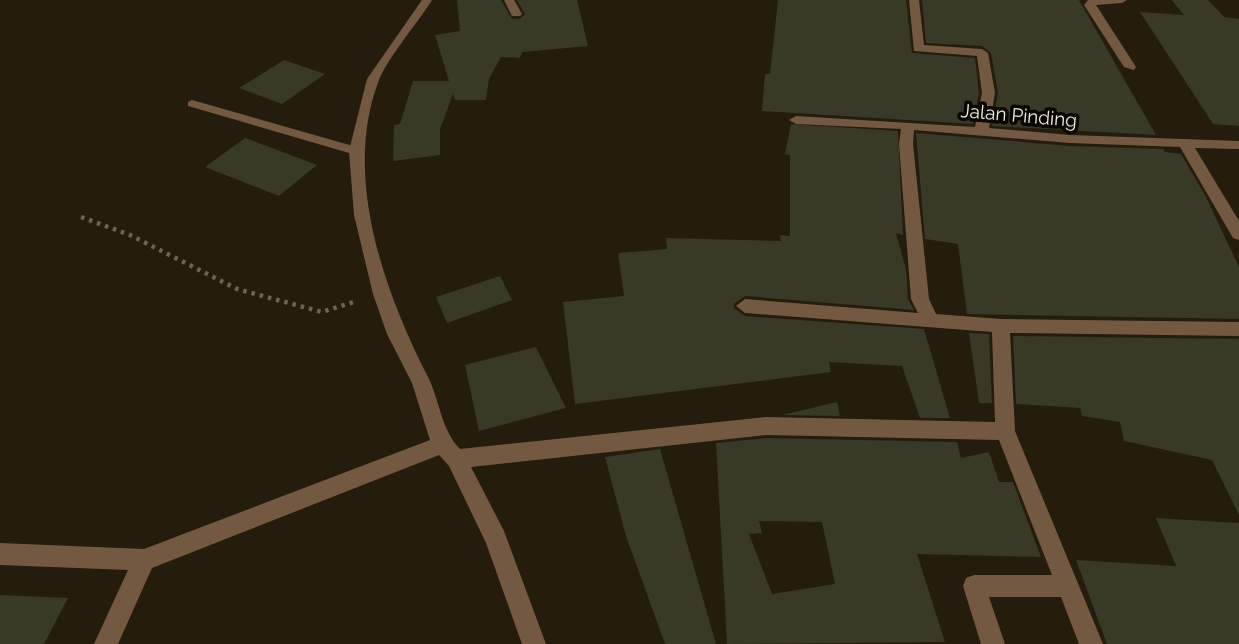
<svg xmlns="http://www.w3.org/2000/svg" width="1239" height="644" viewBox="0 0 1239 644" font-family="Raleway,sans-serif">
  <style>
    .building { fill: #383926; fill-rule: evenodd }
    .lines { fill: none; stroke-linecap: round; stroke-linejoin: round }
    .path { stroke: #6c6557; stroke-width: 4.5; stroke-dasharray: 3.5 5; stroke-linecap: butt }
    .service { fill: #745942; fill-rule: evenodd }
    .minor { fill: #745942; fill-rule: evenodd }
    .labels { text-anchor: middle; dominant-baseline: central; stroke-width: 7; stroke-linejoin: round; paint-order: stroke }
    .far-street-label { font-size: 19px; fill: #eee9de; stroke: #0a0703 }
  </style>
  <rect width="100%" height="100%" fill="#241c0c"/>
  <g class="building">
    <path d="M457,0h44l11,19h8l5,-5 -8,-14h60l11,46 -66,6 -2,6 -19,-1 -12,22 -3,21h-31l-2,-6 -13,35v26l-47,6 1,-36 6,-1 13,-43h36l-14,-46 25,-4z"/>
    <path d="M778,0h128l6,53 63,5 4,35 -6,31 -211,-13 3,-37h5z"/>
    <path d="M922,0h157l77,135 -164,-9 6,-33 -7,-40 -9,-7 -56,-3z"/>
    <path d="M1172,0h36l16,17 15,2v107l-26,-2 -73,-112 44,3z"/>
    <path d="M284,60l41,14 -43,30 -43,-16z"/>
    <path d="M791,124l107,7 5,104 -7,-2 10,36 2,30 6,11 -169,-14 -11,8v4l11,8 179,13 26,89h-30l-18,-52 -73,-4 2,10 -256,32 -12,-102 61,-6 -6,-43 49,-4 -1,-11 115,3 -1,-6 10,1v-81l-5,-1z"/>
    <path d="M916,133l154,13 93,3 2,3 16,2 24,41 34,72v52l-272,-5 -9,-70 -33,-5z"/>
    <path d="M245,138l27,10 45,17 -38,31 -74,-29z"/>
    <path d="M500,276l12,24 -65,23 -11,-26z"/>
    <path d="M969,333l20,1 3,69h-13z"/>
    <path d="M1013,336l226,3v176l-27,-55 -88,-19 -4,-19 -38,-6 -2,-8 -64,-4z"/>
    <path d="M536,347l30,61 -87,23 -14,-66z"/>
    <path d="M837,402l3,14 -58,-1z"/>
    <path d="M766,438l191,4 4,16 28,-6 10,30h14l28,75 -124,-3 28,88 -218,2 -11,-201zM759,521l63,1 13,62 -63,10 -23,-60 13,-1z"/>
    <path d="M660,449l56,195h-51l-39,-108 -21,-79z"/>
    <path d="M1156,518l83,5v121h-132l-31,-84 100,6z"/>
    <path d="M0,595l68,3 -24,46h-44z"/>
  </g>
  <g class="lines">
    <path class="path" d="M81,217l49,18 107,54 85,23 35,-11"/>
    <path class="service" d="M192,100l168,48 2,3 -6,4 -168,-49v-4z"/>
    <g class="minor">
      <path d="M422,0h10c-13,21 -45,59 -53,80 -37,95 5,211 49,297 12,24 13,53 32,72l306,-32 229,5 -3,-90 -247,-19 -9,-7 9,-7 173,14 -7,-14 -12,-155 2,-15 -105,-5 -7,-4 7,-4 179,11 7,-34 -5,-37 -63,-5 -5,-51h10l5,45 58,4 6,4 7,40 -6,35 81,7 169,6v8l-44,-1 44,73v19l-6,-2 -53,-91 -110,-4 -156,-13 -1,14 16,155 7,15 65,5 238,3v14l-229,-3 5,98 88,213h-24l-18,-47h-72l16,47h-24l-18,-58 3,-8 8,-3h78l-53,-135 -233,-5 -295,32 33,64 42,113h-24l-36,-101 -37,-77 -10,-11 -287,113 -34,76h-24l34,-74 -128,-5v-22l144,6 286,-109 -18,-57 -25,-49 -14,-40 -19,-79 -5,-64 18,-72z"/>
      <path d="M504,0h10l8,14 -2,2h-8z"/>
      <path d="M1088,0h39l-5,3 -26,2 40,62 -2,3 -10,-3 -40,-62z"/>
    </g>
  </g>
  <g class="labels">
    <g class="far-street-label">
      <text transform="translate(1019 115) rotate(5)">Jalan Pinding</text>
    </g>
  </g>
</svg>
